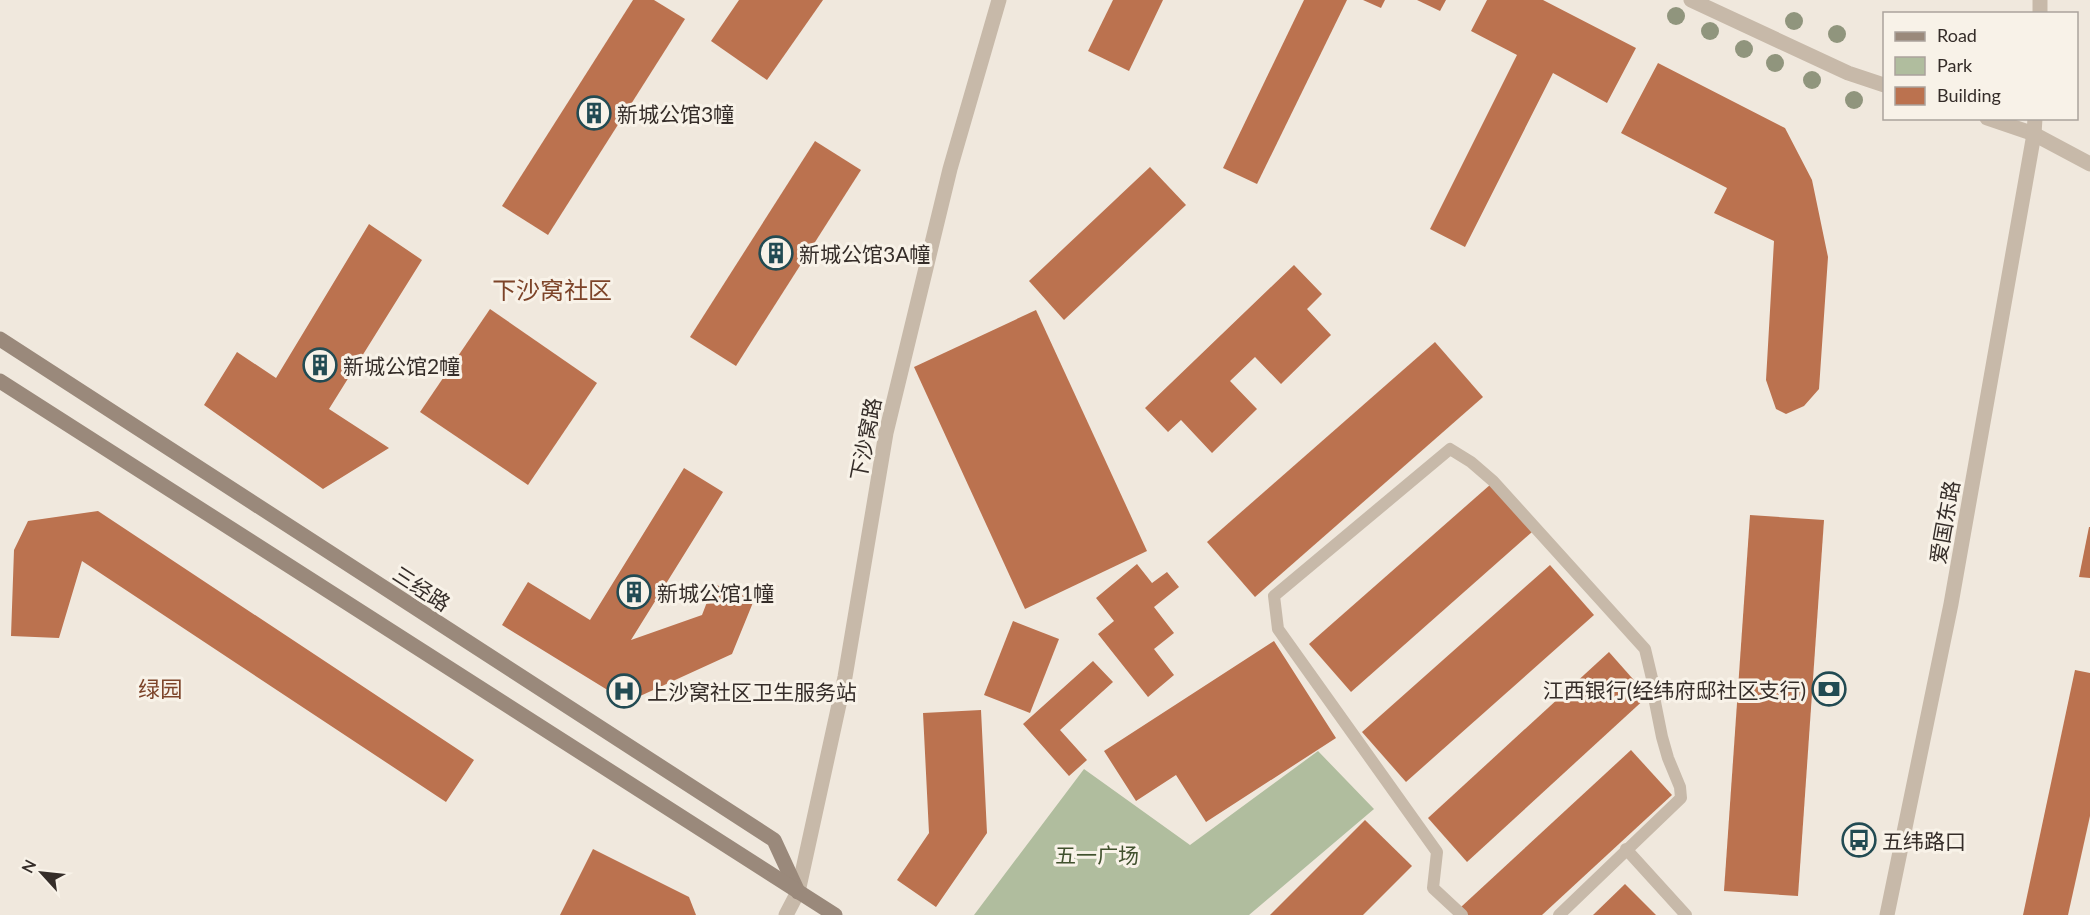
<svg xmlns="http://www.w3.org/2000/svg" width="2090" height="915" viewBox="0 0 2090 915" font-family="Lato,'Noto Sans SC',sans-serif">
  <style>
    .green { fill: #b0bd9e }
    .building { fill: #bb724f }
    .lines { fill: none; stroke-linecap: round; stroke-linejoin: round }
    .service { stroke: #c7b9a9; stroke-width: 12 }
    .pedestrian { stroke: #c7b9a9; stroke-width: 15 }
    .tertiary { stroke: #c7b9a9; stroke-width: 15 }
    .secondary { stroke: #9a897b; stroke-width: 15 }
    .tree { fill: #90957d }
    .labels { text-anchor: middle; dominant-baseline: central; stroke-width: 6; stroke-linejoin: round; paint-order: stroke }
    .poi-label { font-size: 21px; fill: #352d29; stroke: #f8f2e8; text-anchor: start }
    .street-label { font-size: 21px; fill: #352d29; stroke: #f8f2e8 }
    .park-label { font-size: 21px; fill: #41512e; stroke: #f8f2e8 }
    .neighbourhood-label { font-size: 22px; fill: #7d4429; stroke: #f8f2e8 }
    .quarter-label { font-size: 24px; fill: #7d4429; stroke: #f8f2e8 }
  </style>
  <rect width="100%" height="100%" fill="#f0e8dd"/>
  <path class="green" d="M1318,751l56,58 -125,106h-275l110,-146 106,76z"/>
  <g class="building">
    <path d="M633,0h21l31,19 -137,216 -46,-29z"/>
    <path d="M739,0h84l-56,80 -56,-39z"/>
    <path d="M1113,0h50l-34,71 -41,-20z"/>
    <path d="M1304,0h43l-90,184 -34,-16z"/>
    <path d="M1363,0h22l-4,8z"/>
    <path d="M1417,0h29l-6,11z"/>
    <path d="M1487,0h56l93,48 -29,55 -54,-30 -88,174 -35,-18 87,-174 -46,-24z"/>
    <path d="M1658,63l127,65 27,52 16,77 -9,132 -15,17 -18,8 -10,-5 -10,-29 8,-139 -60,-28 13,-25 -106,-55z"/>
    <path d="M815,141l46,29 -125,196 -46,-29z"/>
    <path d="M1150,167l36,38 -122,115 -35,-39z"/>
    <path d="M369,224l53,36 -93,149 60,39 -66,41 -119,-84 33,-53 39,26z"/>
    <path d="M1294,265l28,29 -15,15 24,26 -50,49 -26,-27 -25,24 27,28 -45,44 -31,-33 -13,12 -23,-24z"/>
    <path d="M490,309l107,74 -69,102 -108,-73z"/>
    <path d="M1036,310l111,241 -122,58 -111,-242z"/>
    <path d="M1435,342l48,55 -228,200 -48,-55z"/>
    <path d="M684,468l39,24 -92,148 71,-25 12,-31 40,16 -22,54 -105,48 -125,-77 26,-43 62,38z"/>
    <path d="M1491,484l41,48 -181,160 -42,-48z"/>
    <path d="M98,511l376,249 -28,42 -364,-241 -23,77 -48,-2 3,-86 14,-29z"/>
    <path d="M1750,515l74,5 -26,376 -74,-5z"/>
    <path d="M2089,527h1v51l-11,-1z"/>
    <path d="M1137,564l15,19 15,-11 12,15 -25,20 20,26 -20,16 20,26 -26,22 -50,-63 16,-13 -18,-23z"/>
    <path d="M1550,565l44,50 -188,167 -44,-50z"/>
    <path d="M1013,621l46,18 -29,74 -46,-18z"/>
    <path d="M1274,641l62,97 -130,84 -30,-47 -40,26 -32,-50z"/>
    <path d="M1609,652l39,44 -181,166 -39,-44z"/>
    <path d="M1093,661l20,21 -53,48 27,30 -18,16 -46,-52z"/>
    <path d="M2075,670l15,3v143l-22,99h-45z"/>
    <path d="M981,710l6,123 -51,74 -39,-27 32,-47 -6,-120z"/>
    <path d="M1631,750l41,45 -130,120h-74l-7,-8z"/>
    <path d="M1365,820l47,46 -49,49h-93z"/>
    <path d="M593,849l96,48 7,18h-136z"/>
    <path d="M1625,884l31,31h-63z"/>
  </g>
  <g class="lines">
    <g class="service">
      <path d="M1626,849l60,66"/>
      <path d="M1462,915l-29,-27 4,-36 -159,-223 -4,-33 176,-147 21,13 22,19 152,168 10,42v11l7,35 6,21 12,29 1,11 -122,117"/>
    </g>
    <g class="pedestrian">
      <path d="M1691,0l157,73 36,12"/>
      <path d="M1987,118l47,16"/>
    </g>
    <g class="tertiary">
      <path d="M2040,14v-14"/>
      <path d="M2034,134l56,30"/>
      <path d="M786,915l12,-23 47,-215 41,-244 64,-264 49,-169"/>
      <path d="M1887,915l64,-311 83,-470 1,-16"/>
    </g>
    <g class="secondary">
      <path d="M0,339l774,501 24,52"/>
      <path d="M0,381l835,534"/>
    </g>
  </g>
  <g class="tree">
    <circle cx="1676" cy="16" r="9"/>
    <circle cx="1794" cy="21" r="9"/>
    <circle cx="1710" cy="31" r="9"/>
    <circle cx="1837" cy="34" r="9"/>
    <circle cx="1744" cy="49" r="9"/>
    <circle cx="1775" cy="63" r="9"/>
    <circle cx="1812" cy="80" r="9"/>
    <circle cx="1854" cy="100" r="9"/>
  </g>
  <defs>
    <g id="building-ring" transform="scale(1.725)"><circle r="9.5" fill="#f8f2e8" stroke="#224b53" stroke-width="1.5"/><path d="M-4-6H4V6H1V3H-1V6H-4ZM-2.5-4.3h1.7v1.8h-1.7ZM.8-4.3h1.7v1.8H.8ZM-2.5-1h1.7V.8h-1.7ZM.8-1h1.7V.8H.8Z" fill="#224b53"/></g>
    <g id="bank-ring" transform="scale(1.725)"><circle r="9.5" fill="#f8f2e8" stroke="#224b53" stroke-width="1.5"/><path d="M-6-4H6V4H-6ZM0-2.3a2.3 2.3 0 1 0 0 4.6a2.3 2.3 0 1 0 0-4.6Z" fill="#224b53"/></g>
    <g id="hospital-ring" transform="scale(1.725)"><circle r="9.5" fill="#f8f2e8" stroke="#224b53" stroke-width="1.5"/><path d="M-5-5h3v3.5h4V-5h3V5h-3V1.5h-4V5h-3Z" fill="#224b53"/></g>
    <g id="bus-ring" transform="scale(1.725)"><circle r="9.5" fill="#f8f2e8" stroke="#224b53" stroke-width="1.5"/><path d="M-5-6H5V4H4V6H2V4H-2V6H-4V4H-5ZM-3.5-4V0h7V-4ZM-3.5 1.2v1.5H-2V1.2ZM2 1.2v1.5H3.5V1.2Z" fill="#224b53"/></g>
  </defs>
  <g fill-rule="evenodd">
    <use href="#building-ring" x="594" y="113"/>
    <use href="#building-ring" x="776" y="253"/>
    <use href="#building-ring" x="320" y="365"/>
    <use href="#building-ring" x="634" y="592"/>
    <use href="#bank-ring" x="1829" y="689"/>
    <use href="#hospital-ring" x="624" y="691"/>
    <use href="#bus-ring" x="1859" y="840"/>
  </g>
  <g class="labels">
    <g class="poi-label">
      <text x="617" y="113">新城公馆3幢</text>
      <text x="799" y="253">新城公馆3A幢</text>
      <text x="343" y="365">新城公馆2幢</text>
      <text x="657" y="592">新城公馆1幢</text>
      <text x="1806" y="689" text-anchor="end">江西银行(经纬府邸社区支行)</text>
      <text x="647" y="691">上沙窝社区卫生服务站</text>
      <text x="1882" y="840">五纬路口</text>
    </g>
    <g class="street-label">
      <text transform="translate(865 439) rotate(-79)">下沙窝路</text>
      <text transform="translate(1944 522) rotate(-80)">爱国东路</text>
      <text transform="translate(422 588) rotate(33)">三经路</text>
    </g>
    <g class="park-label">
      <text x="1097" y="854">五一广场</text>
    </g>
    <g class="neighbourhood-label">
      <text x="160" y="688">绿园</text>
    </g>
    <g class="quarter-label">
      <text x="552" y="289">下沙窝社区</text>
    </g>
  </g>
  <rect x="1883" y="12" width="195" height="108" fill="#f8f2e8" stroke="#aaa39c" stroke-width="1.5"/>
  <rect x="1895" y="32" width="30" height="9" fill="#9a897b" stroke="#aaa39c" stroke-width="1.5"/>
  <text x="1937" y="42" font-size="18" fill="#352d29">Road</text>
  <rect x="1895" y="57" width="30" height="18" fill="#b0bd9e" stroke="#aaa39c" stroke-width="1.5"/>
  <text x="1937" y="72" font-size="18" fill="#352d29">Park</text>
  <rect x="1895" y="87" width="30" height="18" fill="#bb724f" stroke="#aaa39c" stroke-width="1.5"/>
  <text x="1937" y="102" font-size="18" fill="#352d29">Building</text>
  <g transform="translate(42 873) rotate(297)" stroke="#f8f2e8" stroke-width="4.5" paint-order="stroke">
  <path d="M0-4.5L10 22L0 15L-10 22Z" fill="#352d29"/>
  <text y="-9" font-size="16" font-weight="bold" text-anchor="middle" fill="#352d29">N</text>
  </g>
</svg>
